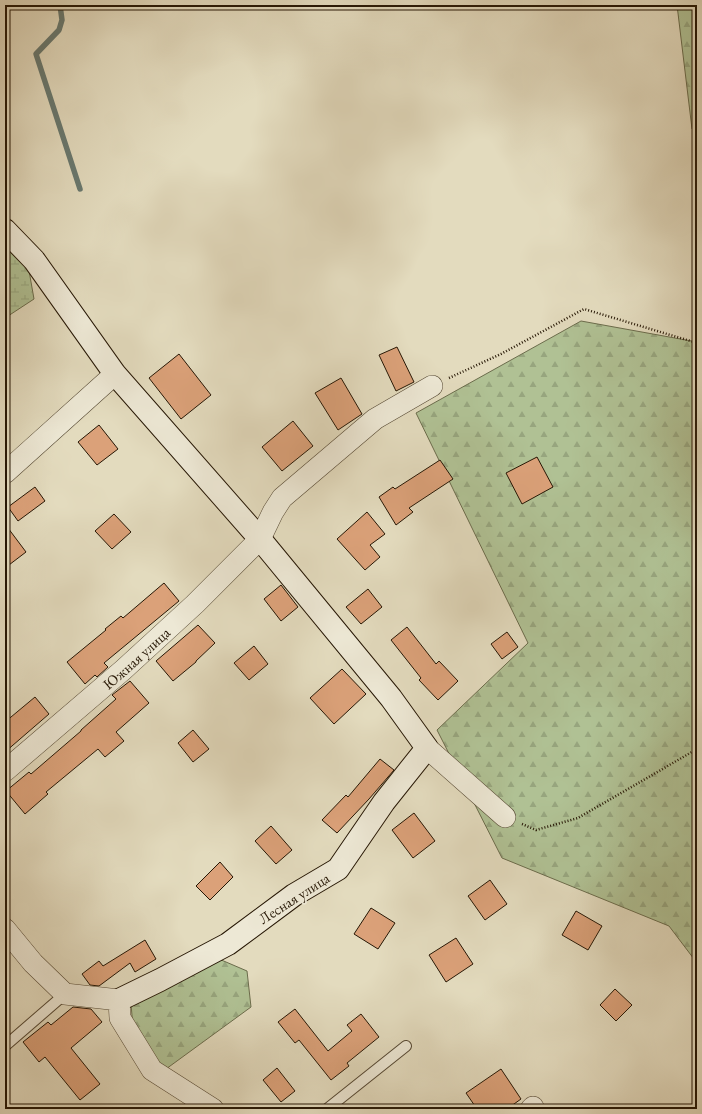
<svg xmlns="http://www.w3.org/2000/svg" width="702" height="1114" viewBox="0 0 702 1114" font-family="'EB Garamond',serif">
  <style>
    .forest { fill: url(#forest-firs); stroke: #6b6c4c }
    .wetland { fill: url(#wetland-marsh); stroke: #6b6c4c }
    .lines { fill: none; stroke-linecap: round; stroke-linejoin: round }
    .stream { stroke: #697970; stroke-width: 5.5 }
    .building { fill: #dba179; stroke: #261705 }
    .lane-casing { stroke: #554833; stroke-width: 12 }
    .street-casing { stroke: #554833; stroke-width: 22 }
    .secondary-casing { stroke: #261705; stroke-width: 24 }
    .path { stroke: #261705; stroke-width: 2.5; stroke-dasharray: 1 2; stroke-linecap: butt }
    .lane { stroke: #ede8d5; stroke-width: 10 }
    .street { stroke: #ede8d5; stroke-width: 21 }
    .secondary { stroke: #ede8d5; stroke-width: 22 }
    .labels { text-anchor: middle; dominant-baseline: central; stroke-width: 3.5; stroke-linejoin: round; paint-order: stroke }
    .street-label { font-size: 15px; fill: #261705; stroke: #ede8d5 }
  </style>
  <defs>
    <pattern id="forest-firs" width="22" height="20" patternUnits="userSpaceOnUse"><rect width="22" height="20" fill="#b0c194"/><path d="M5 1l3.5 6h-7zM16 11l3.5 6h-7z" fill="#97a57e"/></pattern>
    <pattern id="wetland-marsh" width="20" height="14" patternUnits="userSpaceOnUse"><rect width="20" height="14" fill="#b0c194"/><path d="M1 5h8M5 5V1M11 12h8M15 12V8" fill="none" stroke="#97a57e"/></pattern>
  </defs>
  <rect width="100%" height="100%" fill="#e3dbbe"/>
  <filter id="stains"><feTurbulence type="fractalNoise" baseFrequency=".005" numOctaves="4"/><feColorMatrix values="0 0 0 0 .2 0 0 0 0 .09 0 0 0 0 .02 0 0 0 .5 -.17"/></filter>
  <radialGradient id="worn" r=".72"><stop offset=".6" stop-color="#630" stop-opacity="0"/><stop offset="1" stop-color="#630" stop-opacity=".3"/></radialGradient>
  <g class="forest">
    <path d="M677,5h20v124h-5z"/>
    <path d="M581,321l116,21v621l-28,-37 -167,-68 -65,-128 91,-87 -112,-230z"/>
    <path d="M219,959l28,12 4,36 -85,62 -32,-30 -3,-35z"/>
  </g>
  <path class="wetland" d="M5,238l23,27 6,34 -29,19z"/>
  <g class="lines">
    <path class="stream" d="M60,5l2,15 -3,10 -23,24 44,135"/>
  </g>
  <g class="building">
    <path d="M397,347l17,35 -18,9 -17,-36z"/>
    <path d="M179,354l32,41 -30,24 -32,-41z"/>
    <path d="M341,378l21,36 -24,16 -23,-37z"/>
    <path d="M293,421l20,25 -31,25 -20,-24z"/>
    <path d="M99,425l19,24 -21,16 -19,-23z"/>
    <path d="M537,457l16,30 -31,17 -16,-31z"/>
    <path d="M440,460l13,19 -44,29 4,4 -17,13 -17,-28 14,-10 2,2z"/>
    <path d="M35,487l10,14 -27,20 -10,-14z"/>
    <path d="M367,512l18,22 -15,11 10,12 -15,13 -28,-31z"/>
    <path d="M114,514l17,18 -19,17 -17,-18z"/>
    <path d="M5,524l21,28 -21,16z"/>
    <path d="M164,583l15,18 -75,62 4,4 -11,10 -2,-2 -10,9 -18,-22 39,-32 -1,-1 16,-13 2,2z"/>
    <path d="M281,585l17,22 -17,14 -17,-22z"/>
    <path d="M368,589l14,18 -21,17 -15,-17z"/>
    <path d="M198,625l17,18 -19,18v1l-23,19 -17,-20z"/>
    <path d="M407,627l29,37 3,-3 19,20 -20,19 -19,-20 2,-2 -30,-38z"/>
    <path d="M507,632l11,15 -16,12 -11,-15z"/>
    <path d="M254,646l14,18 -19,16 -15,-17z"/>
    <path d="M342,669l24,25 -32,30 -24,-26z"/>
    <path d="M130,681l19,22 -33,29 8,9 -19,16 -7,-8 -52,43 2,2 -23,20 -19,-23 23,-19 2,2 50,-43v-1l35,-31 -4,-4z"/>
    <path d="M35,697l14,17 -44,38v-30z"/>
    <path d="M193,730l16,19 -16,13 -15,-19z"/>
    <path d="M380,759l14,11 -25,29 -32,34 -15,-13 24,-25 2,2z"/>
    <path d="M414,813l21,28 -22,17 -21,-28z"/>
    <path d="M271,826l21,24 -16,14 -21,-23z"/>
    <path d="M220,862l13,15 -23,23 -14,-14z"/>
    <path d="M490,880l17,24 -22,16 -17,-24z"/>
    <path d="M371,908l24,15 -17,26 -24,-15z"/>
    <path d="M576,911l26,15 -14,24 -26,-15z"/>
    <path d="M456,938l17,26 -27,18 -17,-27z"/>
    <path d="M145,940l11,19 -21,13 -5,-9 -31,23 -9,-1 -8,-11 17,-13 4,5z"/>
    <path d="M615,989l17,16 -16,16 -16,-16z"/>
    <path d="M73,1007l18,2 11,13 -31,26 29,36 -20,16 -35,-43 -6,5 -16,-20 25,-20 3,3z"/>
    <path d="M295,1009l33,42 24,-20 -5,-6 14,-11 18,23 -32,26 2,3 -18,14 -32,-40 -4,3 -17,-21z"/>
    <path d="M277,1068l18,23 -14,11 -18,-22z"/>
    <path d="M501,1069l20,30 -14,10h-30l-11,-16z"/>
  </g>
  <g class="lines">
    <g class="lane-casing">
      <g id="lane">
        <path d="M5,1046l60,-52"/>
        <path d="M327,1109l79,-63"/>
      </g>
    </g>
    <g class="street-casing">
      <g id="street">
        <path d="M5,473l110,-99"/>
        <path d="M427,748l78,69"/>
        <path id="s1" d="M5,771l118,-101 72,-66 65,-65 13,-27 9,-14 93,-79 57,-33"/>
        <path d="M5,929l28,34 32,31 54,6 1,18 32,52 61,39"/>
        <path d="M531,1109l2,-2"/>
      </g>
    </g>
    <g class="secondary-casing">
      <path id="secondary" d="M5,230l29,30 81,114 145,165 131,159 36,50 -43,54 -46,67 -44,26 -66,49 -68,36 -41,20"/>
    </g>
    <g class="path">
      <path d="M449,378l52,-24 83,-45 113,34"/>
      <path d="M522,824l14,6 42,-12 119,-69"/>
    </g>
    <use href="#lane" class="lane"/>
    <use href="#street" class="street"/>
    <use href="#secondary" class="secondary"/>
  </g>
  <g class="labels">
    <g class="street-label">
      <text stroke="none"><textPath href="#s1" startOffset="173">Южная улица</textPath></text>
      <text transform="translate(294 898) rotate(-33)">Лесная улица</text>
    </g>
  </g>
  <rect width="702" height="1114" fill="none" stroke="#e3dbbe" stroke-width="20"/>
  <rect x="6" y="6" width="690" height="1102" fill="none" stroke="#261705" stroke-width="2"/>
  <rect x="10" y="10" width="682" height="1094" fill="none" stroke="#261705"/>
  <rect width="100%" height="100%" filter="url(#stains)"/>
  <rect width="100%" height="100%" fill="url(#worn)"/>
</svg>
